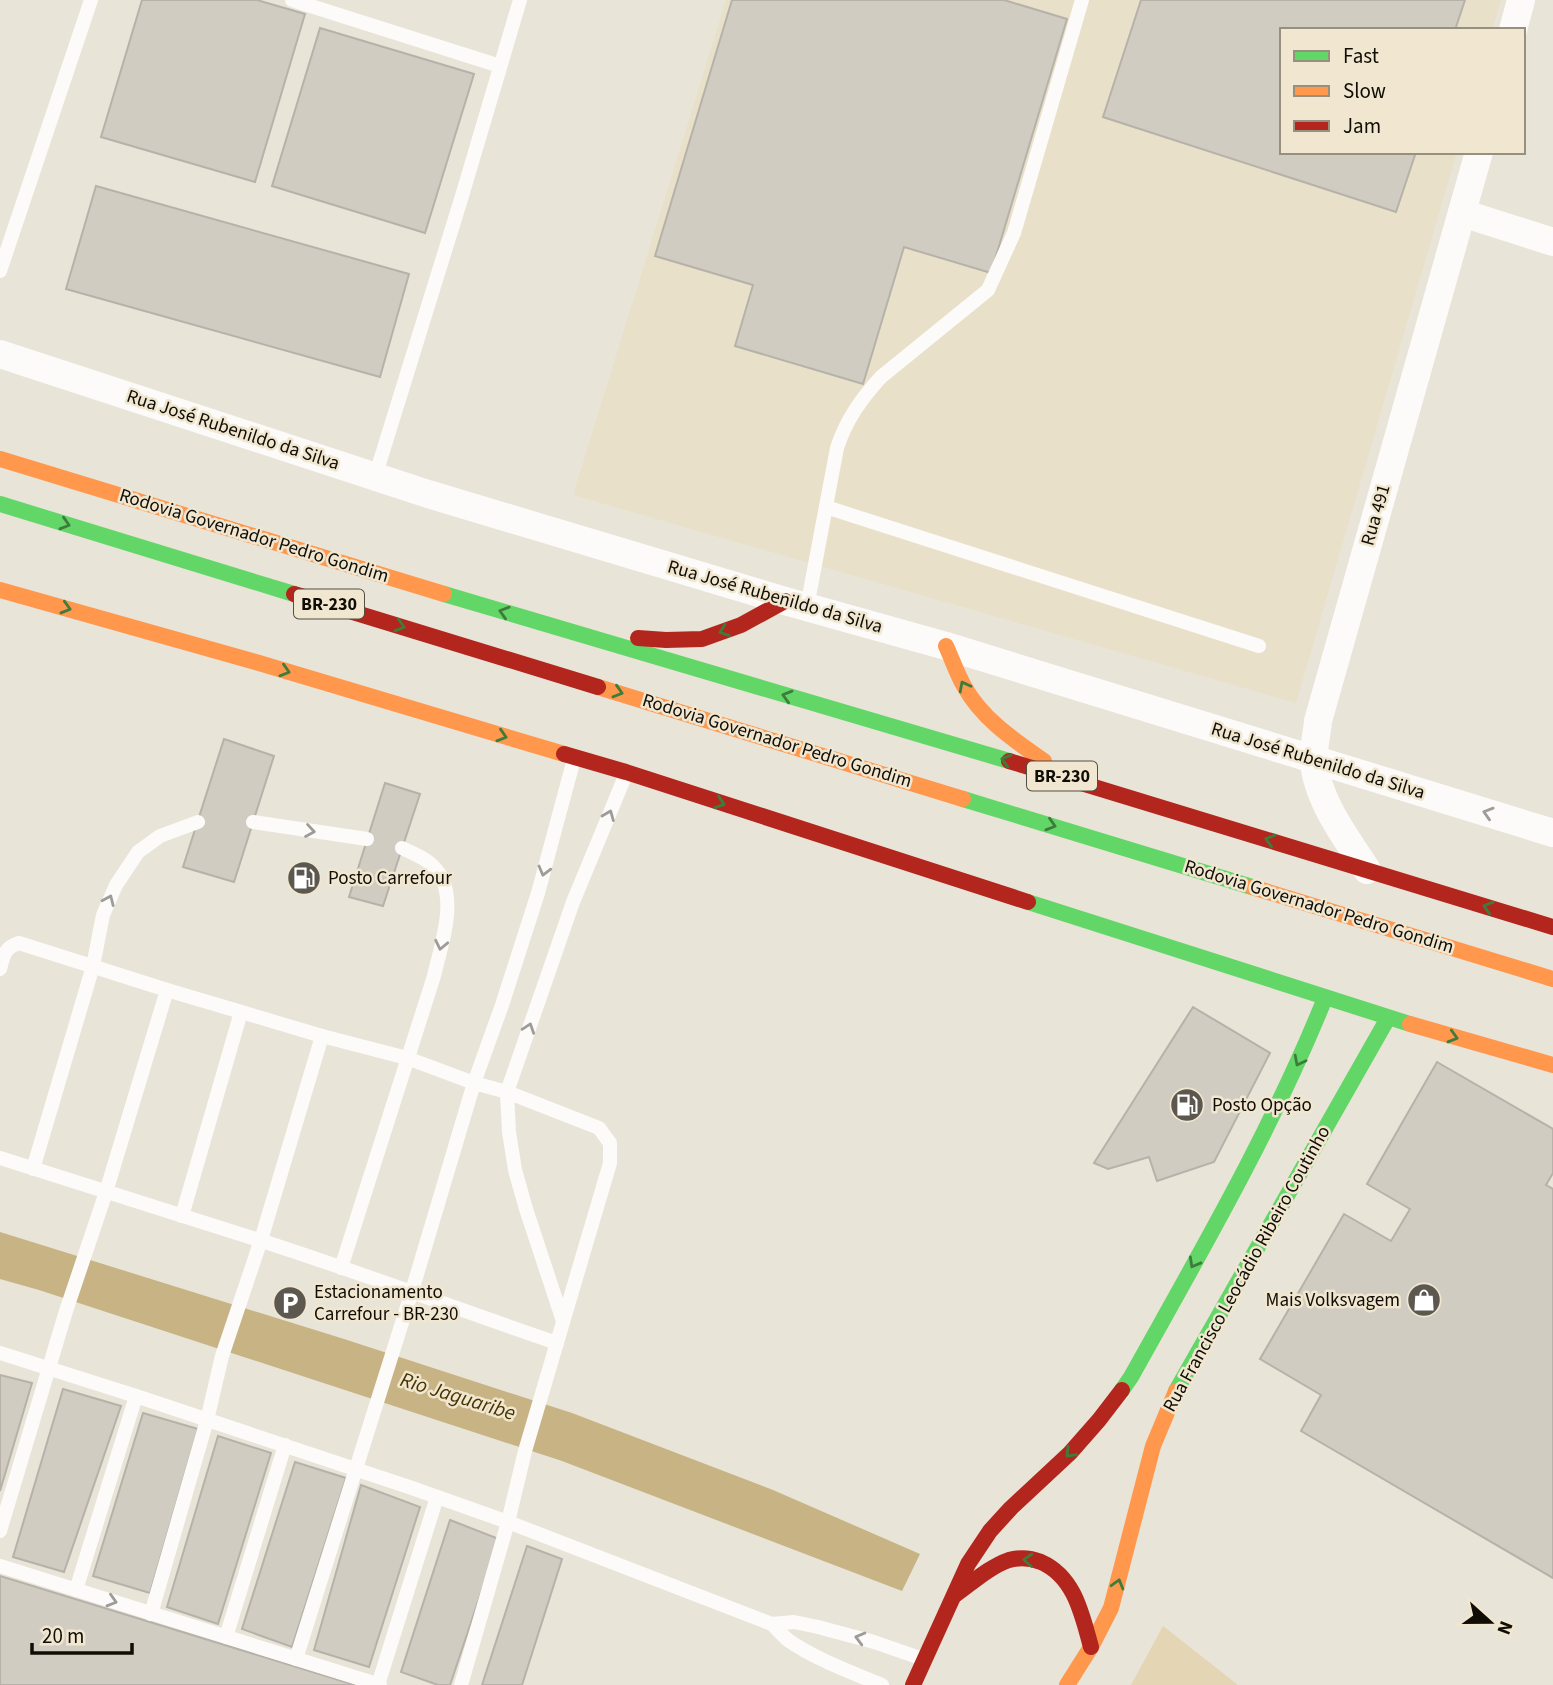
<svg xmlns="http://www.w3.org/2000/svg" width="1553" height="1685" viewBox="0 0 1553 1685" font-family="'Source Sans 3',sans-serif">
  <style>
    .built { fill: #e9e0ca }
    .green { fill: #e4d6b4 }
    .water { fill: #c7b383 }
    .building { fill: #d0ccc2; stroke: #b6b2a9; stroke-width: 2 }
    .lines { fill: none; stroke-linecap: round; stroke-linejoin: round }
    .lane { stroke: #fcfbf9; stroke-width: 14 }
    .street { stroke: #fcfbf9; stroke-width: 28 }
    .fast { stroke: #63d668; stroke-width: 16 }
    .slow { stroke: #ff974d; stroke-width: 16 }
    .jam { stroke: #b3261e; stroke-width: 16 }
    .oneway { stroke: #3e7c3c }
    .oneway2 { stroke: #9e9c98 }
    .labels { text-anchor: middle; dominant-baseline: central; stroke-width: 5; stroke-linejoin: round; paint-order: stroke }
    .shield { fill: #f1e7d0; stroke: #544e43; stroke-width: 2 }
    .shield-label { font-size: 18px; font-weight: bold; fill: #100d06 }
    .street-label { font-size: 19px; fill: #100d06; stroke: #f1e7d0 }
    .poi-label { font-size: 19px; fill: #100d06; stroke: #f1e7d0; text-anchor: start }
    .water-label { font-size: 21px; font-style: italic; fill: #473500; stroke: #f1e7d0 }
  </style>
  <rect width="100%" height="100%" fill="#e9e4d8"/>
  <path class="built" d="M726,0h775l-9,30h-210v122h175l-161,551 -723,-208z"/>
  <path class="green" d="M1163,1626l75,59h-107z"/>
  <path class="water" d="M0,1232l344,107 228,74 201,77 147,64 -18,37 -340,-130 -523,-171 -39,-11z"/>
  <g class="building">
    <path d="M142,0h115l48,14 -50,168 -154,-45z"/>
    <path d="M732,0h272l63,19 -76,254 -87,-26 -41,137 -128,-38 18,-61 -98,-29z"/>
    <path d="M1141,0h324l-10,30h-173v122h134l-20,60 -293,-95z"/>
    <path d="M320,28l154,46 -49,159 -153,-47z"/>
    <path d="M96,186l313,88 -29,103 -314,-88z"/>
    <path d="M224,739l50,17 -40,126 -51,-15z"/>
    <path d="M385,783l35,11 -37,112 -34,-9z"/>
    <path d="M1193,1007l77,46 -56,109 -57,19 -8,-24 -41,12 -14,-6z"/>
    <path d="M1437,1062l116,67v44l-7,12 7,4v389l-252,-147 20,-36 -61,-36 84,-145 47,27 19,-32 -43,-25z"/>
    <path d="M0,1375l32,8 -32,108z"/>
    <path d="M63,1389l58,17 -57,166 -51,-15z"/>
    <path d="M143,1413l55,16 -48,164 -57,-17z"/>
    <path d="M218,1436l53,17 -53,171 -51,-17z"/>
    <path d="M295,1462l51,16 -54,169 -50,-18z"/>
    <path d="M361,1485l59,22 -51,160 -55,-17z"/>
    <path d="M450,1520l49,19 -49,146h-12l-37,-13z"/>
    <path d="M527,1546l35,13 -40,126h-40z"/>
    <path d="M0,1576l355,109h-355z"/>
  </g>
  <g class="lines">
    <g class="lane">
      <path d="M292,0l208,66"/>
      <path d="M0,271l91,-271"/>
      <path d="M375,477l87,-281 58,-196"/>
      <path d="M826,507l433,139"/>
      <path d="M807,607l30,-159c9,-28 24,-49 44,-71l107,-87 26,-57 68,-233"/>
      <path d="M253,822l114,17"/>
      <path d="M0,969c4,-14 4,-21 19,-26l148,47 155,46 85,22 67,25 28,-78 36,-112 36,-134"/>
      <path d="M0,1158c86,28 173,54 259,82 100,32 198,69 298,103"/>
      <path d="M33,1169l60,-203 10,-51 13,-30 22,-33 22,-16 38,-14"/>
      <path d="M182,1216l59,-204"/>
      <path d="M341,1268l93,-292c8,-35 29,-90 -7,-115 -7,-5 -17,-9 -25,-13"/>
      <path d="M563,1321l-37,-112 -11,-39 -6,-38 -2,-40 66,-190 53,-128"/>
      <path d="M0,1353l136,43 276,92 96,34 264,102"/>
      <path d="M0,1531l66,-220 40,-119 61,-202"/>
      <path d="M0,1566l380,119"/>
      <path d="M76,1590l60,-194"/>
      <path d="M151,1614l56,-194 15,-64 39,-116 61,-204"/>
      <path d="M226,1637l59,-192"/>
      <path d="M296,1659l116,-368 62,-208 33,9 92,36 11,15v20l-85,288 -17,71 -47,163"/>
      <path d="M378,1685l59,-188"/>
      <path d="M882,1685c-29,-12 -69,-27 -94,-45 -6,-5 -11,-11 -16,-16l22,-2 24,5 56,15 49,17"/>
    </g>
    <g class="street">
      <path d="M1513,30l8,-30"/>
      <path d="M1462,213l91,29"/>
      <path d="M0,354l428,140 357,107 161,45 607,187"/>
      <path d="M1367,870c-20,-31 -51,-71 -53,-110 -1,-12 3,-26 4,-39l161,-569"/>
    </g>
    <g class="fast">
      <path d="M0,504l294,90"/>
      <path d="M444,594l565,167"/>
      <path d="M963,799l289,88"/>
      <path d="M1028,902l382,122"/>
      <path d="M1122,1390l9,-13c69,-124 141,-247 194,-379"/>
      <path d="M1176,1391l212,-373"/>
    </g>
    <g class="slow">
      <path d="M0,459l444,135"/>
      <path d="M0,590l259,73 305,91"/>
      <path d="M946,646c6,13 11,28 18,40 18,33 50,54 80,75"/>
      <path d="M598,687l365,112"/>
      <path d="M1252,887l301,92"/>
      <path d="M1410,1024l143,41"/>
      <path d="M1067,1685l24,-38 20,-39 42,-162 23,-55"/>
    </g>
    <g class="jam">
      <path d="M294,594l304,93"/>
      <path d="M638,638l28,2 36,-1 39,-14 44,-24"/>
      <path d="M564,754l62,18 402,130"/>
      <path d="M1009,761l544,166"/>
      <path d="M955,1595c17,-12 34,-28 54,-35 11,-3 22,-2 32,2 34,15 41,53 50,85"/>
      <path d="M913,1685l55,-121 22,-33 21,-23 59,-55 29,-33 23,-30"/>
    </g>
  </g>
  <defs><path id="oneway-chevron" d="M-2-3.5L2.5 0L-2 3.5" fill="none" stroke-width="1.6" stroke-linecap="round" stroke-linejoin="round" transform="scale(1.75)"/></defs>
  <g class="oneway">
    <use href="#oneway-chevron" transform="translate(65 524) rotate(17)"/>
    <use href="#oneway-chevron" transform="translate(66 608) rotate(16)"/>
    <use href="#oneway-chevron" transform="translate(504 612) rotate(-163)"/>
    <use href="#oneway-chevron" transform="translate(400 626) rotate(17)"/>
    <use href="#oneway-chevron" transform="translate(724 631) rotate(160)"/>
    <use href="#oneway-chevron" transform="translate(285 671) rotate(17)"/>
    <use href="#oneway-chevron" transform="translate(964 686) rotate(-118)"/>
    <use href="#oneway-chevron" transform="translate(618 692) rotate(17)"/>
    <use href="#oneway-chevron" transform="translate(787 696) rotate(-164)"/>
    <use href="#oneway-chevron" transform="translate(502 736) rotate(17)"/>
    <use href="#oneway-chevron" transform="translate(1006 760) rotate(-164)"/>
    <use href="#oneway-chevron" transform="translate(720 803) rotate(18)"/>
    <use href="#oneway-chevron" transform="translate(1051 825) rotate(17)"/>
    <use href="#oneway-chevron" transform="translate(1270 840) rotate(-163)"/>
    <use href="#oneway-chevron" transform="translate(1488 907) rotate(-163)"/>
    <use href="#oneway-chevron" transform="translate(1453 1037) rotate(16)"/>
    <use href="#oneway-chevron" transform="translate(1299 1061) rotate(117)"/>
    <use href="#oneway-chevron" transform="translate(1194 1263) rotate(119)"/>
    <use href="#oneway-chevron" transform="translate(1070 1453) rotate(134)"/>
    <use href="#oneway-chevron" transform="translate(1028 1560) rotate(-177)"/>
    <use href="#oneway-chevron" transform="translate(1118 1584) rotate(-74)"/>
  </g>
  <g class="oneway2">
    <use href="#oneway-chevron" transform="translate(1488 813) rotate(-163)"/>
    <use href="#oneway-chevron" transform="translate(609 815) rotate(-68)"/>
    <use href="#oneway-chevron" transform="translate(310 831) rotate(9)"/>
    <use href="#oneway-chevron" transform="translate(544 871) rotate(105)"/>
    <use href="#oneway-chevron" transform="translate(109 900) rotate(-66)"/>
    <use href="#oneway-chevron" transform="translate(441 945) rotate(102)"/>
    <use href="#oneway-chevron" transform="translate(529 1028) rotate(-71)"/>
    <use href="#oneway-chevron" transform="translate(112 1601) rotate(17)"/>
    <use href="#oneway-chevron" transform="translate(860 1638) rotate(-165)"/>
  </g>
  <defs>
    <g id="fuel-disc" transform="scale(1.75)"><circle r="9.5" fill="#5c5850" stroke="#f1e7d0"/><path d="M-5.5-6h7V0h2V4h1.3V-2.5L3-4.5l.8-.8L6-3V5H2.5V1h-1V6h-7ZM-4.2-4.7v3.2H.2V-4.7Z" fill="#fff"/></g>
    <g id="shop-disc" transform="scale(1.75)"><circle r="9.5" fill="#5c5850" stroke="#f1e7d0"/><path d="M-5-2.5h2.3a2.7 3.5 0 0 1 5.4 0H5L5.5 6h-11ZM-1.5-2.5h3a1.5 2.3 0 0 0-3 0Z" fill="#fff"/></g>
    <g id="parking-disc" transform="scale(1.75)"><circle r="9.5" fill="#5c5850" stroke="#f1e7d0"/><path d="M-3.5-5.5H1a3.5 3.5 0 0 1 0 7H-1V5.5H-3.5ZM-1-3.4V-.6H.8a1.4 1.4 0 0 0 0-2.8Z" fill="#fff"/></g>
  </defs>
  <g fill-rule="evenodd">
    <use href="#fuel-disc" x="304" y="878"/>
    <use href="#fuel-disc" x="1187" y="1105"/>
    <use href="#shop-disc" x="1424" y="1300"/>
    <use href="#parking-disc" x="290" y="1303"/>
  </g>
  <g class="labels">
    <g class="shield">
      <rect x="294" y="589.5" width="70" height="29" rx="5"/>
      <rect x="1027" y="761.5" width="70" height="29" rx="5"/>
    </g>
    <g class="shield-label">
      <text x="329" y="604">BR-230</text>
      <text x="1062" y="776">BR-230</text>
    </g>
    <g class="street-label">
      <text transform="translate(233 430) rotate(18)">Rua José Rubenildo da Silva</text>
      <text transform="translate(1376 515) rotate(-74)">Rua 491</text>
      <text transform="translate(254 536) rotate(17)">Rodovia Governador Pedro Gondim</text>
      <text transform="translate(775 597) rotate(16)">Rua José Rubenildo da Silva</text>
      <text transform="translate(777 741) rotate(17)">Rodovia Governador Pedro Gondim</text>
      <text transform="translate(1318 761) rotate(17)">Rua José Rubenildo da Silva</text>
      <text transform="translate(1319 907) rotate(17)">Rodovia Governador Pedro Gondim</text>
      <text transform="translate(1247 1269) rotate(-61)">Rua Francisco Leocádio Ribeiro Coutinho</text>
    </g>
    <g class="poi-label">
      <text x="328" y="878">Posto Carrefour</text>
      <text x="1212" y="1105">Posto Opção</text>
      <text x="314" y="1292">Estacionamento<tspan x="314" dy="22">Carrefour - BR-230</tspan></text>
      <text x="1400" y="1300" text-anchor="end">Mais Volksvagem</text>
    </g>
    <g class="water-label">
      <text transform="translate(458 1396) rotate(17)">Rio Jaguaribe</text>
    </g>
  </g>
  <rect x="1280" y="28" width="245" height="126" fill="#f1e7d0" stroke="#97907f" stroke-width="2"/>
  <rect x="1294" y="51" width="35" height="10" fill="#63d668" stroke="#97907f" stroke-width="2"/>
  <text x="1343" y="63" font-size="21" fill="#100d06">Fast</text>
  <rect x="1294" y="86" width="35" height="10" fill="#ff974d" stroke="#97907f" stroke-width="2"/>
  <text x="1343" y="98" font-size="21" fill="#100d06">Slow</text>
  <rect x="1294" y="121" width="35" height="10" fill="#b3261e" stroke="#97907f" stroke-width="2"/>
  <text x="1343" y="133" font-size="21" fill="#100d06">Jam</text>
  <g transform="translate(1490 1622) rotate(111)" stroke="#f1e7d0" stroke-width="5" paint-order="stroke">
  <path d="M0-5L12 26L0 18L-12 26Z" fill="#100d06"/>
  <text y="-10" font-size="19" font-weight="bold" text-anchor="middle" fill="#100d06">N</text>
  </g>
  <path d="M32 1643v10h100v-10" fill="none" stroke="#100d06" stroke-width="3.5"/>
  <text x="42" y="1643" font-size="21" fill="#100d06" stroke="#f1e7d0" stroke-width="5" paint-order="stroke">20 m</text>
</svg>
